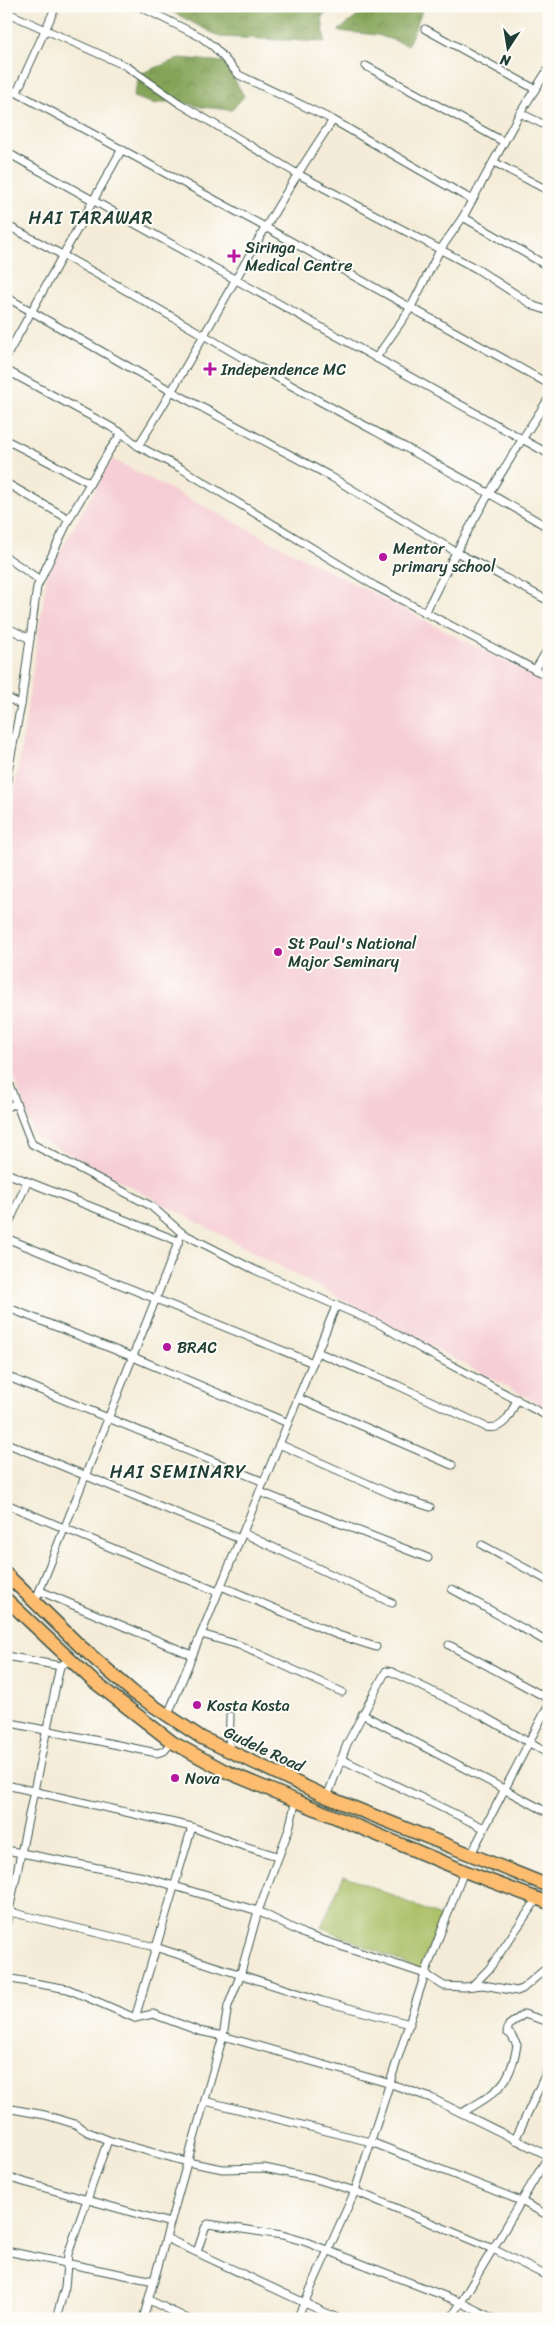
<svg xmlns="http://www.w3.org/2000/svg" width="555" height="2325" viewBox="0 0 555 2325" font-family="Sriracha,sans-serif">
  <style>
    .built { fill: #f6cfd6 }
    .forest { fill: url(#forest-crowns); stroke: #527046 }
    .garden { fill: #a7bd62; stroke: #637d4b }
    .lines { fill: none; stroke-linecap: round; stroke-linejoin: round }
    .street-casing { stroke: #3f574d; stroke-width: 9 }
    .highway-casing { stroke: #3f574d; stroke-width: 15 }
    .street { stroke: #fff; stroke-width: 7 }
    .highway { stroke: #fcbd6f; stroke-width: 12 }
    .poi-dot { fill: #b5179e; stroke: #fdfcf7; stroke-width: 2 }
    .labels { text-anchor: middle; dominant-baseline: central; stroke-width: 4; stroke-linejoin: round; paint-order: stroke }
    .poi-label { font-size: 16px; fill: #1f3d34; stroke: #fdfcf7; text-anchor: start }
    .street-label { font-size: 16px; fill: #1f3d34; stroke: #fdfcf7 }
    .neighbourhood-label { font-size: 18px; letter-spacing: 1px; fill: #1f3d34; stroke: #fdfcf7 }
  </style>
  <defs>
    <pattern id="forest-crowns" width="20" height="18" patternUnits="userSpaceOnUse" patternTransform="scale(1.25)"><rect width="20" height="18" fill="#85a458"/><path d="M2 6a3 3 0 1 1 6 0M12 15a3 3 0 1 1 6 0" fill="none" stroke="#6c874a"/></pattern>
  </defs>
  <rect width="100%" height="100%" fill="#fdfcf7"/>
  <filter id="ink" filterUnits="userSpaceOnUse"><feTurbulence type="fractalNoise" baseFrequency=".02" numOctaves="2"/><feDisplacementMap in="SourceGraphic" scale="10" xChannelSelector="R" yChannelSelector="G"/><feConvolveMatrix kernelMatrix="1 2 1 2 8 2 1 2 1" color-interpolation-filters="sRGB"/></filter>
  <filter id="wash" filterUnits="userSpaceOnUse"><feTurbulence type="fractalNoise" baseFrequency=".0096" numOctaves="4" result="noise"/><feDisplacementMap in="SourceGraphic" scale="20" xChannelSelector="R" yChannelSelector="G"/><feGaussianBlur stdDeviation="1.12" result="paint"/><feColorMatrix in="noise" values="0 0 0 0 0 0 0 0 0 0 0 0 0 0 0 0 0 1.4 0 .05"/><feComposite in="paint" operator="in"/></filter>
  <g filter="url(#wash)">
    <rect width="100%" height="100%" fill="#f4ecd8"/>
    <path class="built" d="M112,459l437,225v725l-514,-273 -29,-82v-204l41,-275z"/>
    <g class="forest">
      <path d="M161,6h169l-1,5 -7,5 3,26 -105,-5z"/>
      <path d="M371,6h53l-16,39 -31,-10 -39,-4z"/>
      <path d="M180,58l44,4 20,34 -12,14 -31,-3 -25,-7 -22,4 -21,-7 7,-23z"/>
    </g>
    <path class="garden" d="M344,1875l98,42 -22,53 -99,-43z"/>
  </g>
  <g filter="url(#ink)">
    <g class="lines">
      <g class="street-casing">
        <g id="street">
          <path d="M139,6l62,31 13,10 25,28 94,45 139,80"/>
          <path d="M6,12l120,54 53,37 117,70 181,96 57,37 15,5"/>
          <path d="M425,29l110,60"/>
          <path d="M366,66l138,76"/>
          <path d="M6,87l259,140 284,157"/>
          <path d="M17,92l39,-86"/>
          <path d="M520,113l29,14"/>
          <path d="M6,152l543,302"/>
          <path d="M494,162l55,29"/>
          <path d="M463,217l86,50"/>
          <path d="M6,225c98,50 192,108 288,162 85,47 171,91 255,141"/>
          <path d="M6,297l167,95 155,83 128,77 93,49"/>
          <path d="M6,357l116,-208"/>
          <path d="M376,358l34,-49 30,-59 23,-33 57,-104 29,-45"/>
          <path d="M6,370l116,63 16,13 44,23 193,117 174,91"/>
          <path d="M6,440l84,43"/>
          <path d="M138,446c68,-107 123,-221 195,-326"/>
          <path d="M6,483l63,36"/>
          <path d="M6,557l34,23"/>
          <path d="M425,613c36,-74 78,-146 124,-215"/>
          <path d="M6,627l24,12"/>
          <path d="M535,670l14,-23"/>
          <path d="M6,697l15,8"/>
          <path d="M6,794l2,-24 13,-65 16,-118 32,-68 40,-68 13,-18"/>
          <path d="M6,1077l26,67 119,62 31,27 73,37 126,55 40,24 128,68"/>
          <path d="M6,1107l10,-3"/>
          <path d="M6,1173l172,68"/>
          <path d="M6,1230l21,-48"/>
          <path d="M6,1238l307,125"/>
          <path d="M6,1307l127,50 155,66"/>
          <path d="M317,1352l80,33 89,42c18,4 25,-13 31,-28"/>
          <path d="M6,1376l258,106"/>
          <path d="M298,1398l154,67"/>
          <path d="M6,1443l234,96"/>
          <path d="M279,1444l112,50 39,13"/>
          <path d="M260,1492l168,66"/>
          <path d="M6,1504l212,88"/>
          <path d="M243,1533l149,70"/>
          <path d="M482,1545l67,36"/>
          <path d="M221,1586l117,49 38,12"/>
          <path d="M452,1589l97,54"/>
          <path d="M40,1591l152,64"/>
          <path d="M35,1602l147,-369"/>
          <path d="M201,1634l38,11 103,47"/>
          <path d="M449,1645l100,54"/>
          <path d="M6,1656l54,10"/>
          <path d="M362,1714l187,99"/>
          <path d="M167,1717l169,-411"/>
          <path d="M6,1722l151,31 7,-2 8,-9"/>
          <path d="M229,1751l1,-35"/>
          <path d="M341,1759l143,69"/>
          <path d="M6,1785l186,42 42,16 43,13"/>
          <path d="M327,1797l20,-53 39,-73 6,1 91,44 66,38"/>
          <path d="M6,1850l138,27 114,34 46,23 121,40 19,12 20,1 19,-2 34,6 5,-2 27,-23"/>
          <path d="M470,1856l79,-152"/>
          <path d="M6,1911l149,36 167,54 88,23"/>
          <path d="M6,1925l54,-259 10,-6"/>
          <path d="M6,1978l62,11 67,29 18,-4 46,17 24,5 168,48 40,14 118,58"/>
          <path d="M472,1986l17,-17 48,-70"/>
          <path d="M135,2018l57,-191"/>
          <path d="M205,2101l166,41 150,59 28,15"/>
          <path d="M6,2108l39,7 30,9 13,8 20,8 79,22 36,7 41,-1 49,10 42,13 138,58 56,28"/>
          <path d="M462,2113c34,-21 48,-26 55,-68l-6,-10 -4,-3 2,-7 15,-11 25,8"/>
          <path d="M515,2140l34,-73"/>
          <path d="M6,2177l164,46"/>
          <path d="M166,2238l173,81"/>
          <path d="M6,2251l148,30"/>
          <path d="M197,2252l8,-24 3,-4 74,11 24,7 154,60 34,17"/>
          <path d="M149,2300l39,19"/>
          <path d="M6,2317l6,2"/>
          <path d="M56,2319l9,-32 3,-33 40,-114"/>
          <path d="M143,2319l80,-283 5,-30 12,-30 18,-65 31,-82 7,-29"/>
          <path d="M297,2319l58,-128 70,-217 39,-103"/>
          <path d="M451,2319l98,-164"/>
        </g>
      </g>
      <g class="highway-casing">
        <g id="highway">
          <path d="M6,1574l74,72 54,47 68,45 125,59 222,89"/>
          <path d="M6,1599l86,81 80,62 53,29 239,100 85,32"/>
        </g>
      </g>
      <use href="#street" class="street"/>
      <use href="#highway" class="highway"/>
    </g>
  </g>
  <g class="poi-dot">
    <path d="M231.5 248.5h5v5h5v5h-5v5h-5v-5h-5v-5h5z"/>
    <path d="M207.5 361.5h5v5h5v5h-5v5h-5v-5h-5v-5h5z"/>
    <circle cx="383" cy="557" r="5"/>
    <circle cx="278" cy="952" r="5"/>
    <circle cx="167" cy="1347" r="5"/>
    <circle cx="197" cy="1705" r="5"/>
    <circle cx="175" cy="1778" r="5"/>
  </g>
  <g class="labels">
    <g class="poi-label">
      <text x="245" y="247">Siringa<tspan x="245" dy="18">Medical Centre</tspan></text>
      <text x="221" y="369">Independence MC</text>
      <text x="393" y="548">Mentor<tspan x="393" dy="18">primary school</tspan></text>
      <text x="288" y="943">St Paul's National<tspan x="288" dy="18">Major Seminary</tspan></text>
      <text x="177" y="1347">BRAC</text>
      <text x="207" y="1705">Kosta Kosta</text>
      <text x="185" y="1778">Nova</text>
    </g>
    <g class="street-label">
      <text transform="translate(264 1749) rotate(25)">Gudele Road</text>
    </g>
    <g class="neighbourhood-label">
      <text x="91" y="218">HAI TARAWAR</text>
      <text x="178" y="1472">HAI SEMINARY</text>
    </g>
  </g>
  <rect width="555" height="2325" fill="none" stroke="#fdfcf7" stroke-width="25"/>
  <g transform="translate(508 48) rotate(192)" stroke="#fdfcf7" stroke-width="4" paint-order="stroke">
  <path d="M0-4L9 19L0 12L-9 19Z" fill="#1f3d34"/>
  <text y="-8" font-size="14" font-weight="bold" text-anchor="middle" fill="#1f3d34">N</text>
  </g>
</svg>
